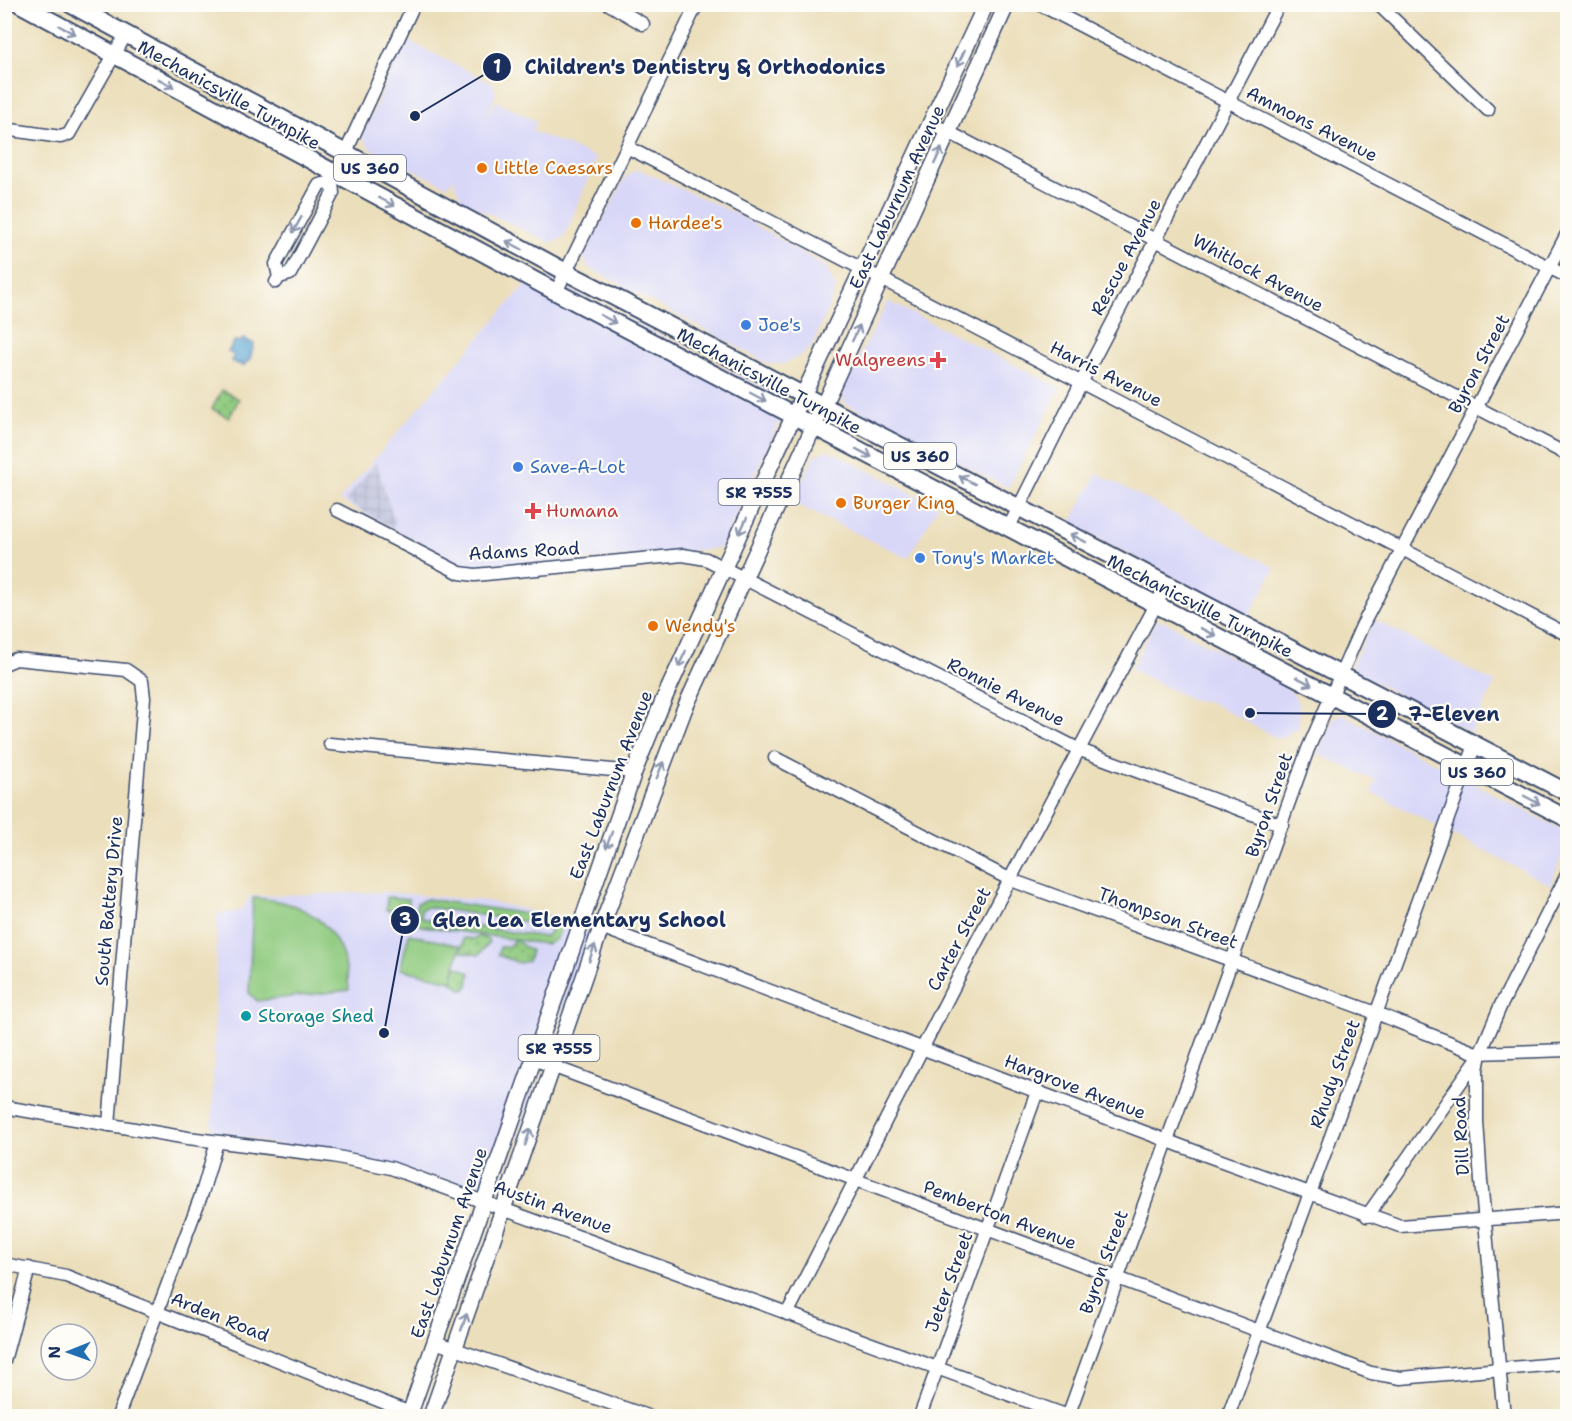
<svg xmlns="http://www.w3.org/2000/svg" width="1572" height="1421" viewBox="0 0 1572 1421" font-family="'Shantell Sans',sans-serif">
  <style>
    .built { fill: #d8d7f8 }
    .industrial { fill: url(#industrial-grid) }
    .park { fill: url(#park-dots); stroke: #557c6e; stroke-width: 1.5 }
    .garden { fill: #8fca7f; stroke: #557c6e; stroke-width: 1.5; fill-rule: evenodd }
    .water { fill: url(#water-ripples); stroke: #3a6a98; stroke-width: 1.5 }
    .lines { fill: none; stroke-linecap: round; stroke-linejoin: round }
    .minor-casing { stroke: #3a496c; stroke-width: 15 }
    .major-casing { stroke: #3a496c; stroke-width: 18 }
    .highway-casing { stroke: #3a496c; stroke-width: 20 }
    .minor { stroke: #fff; stroke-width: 12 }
    .major { stroke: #fff; stroke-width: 15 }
    .highway { stroke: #fff; stroke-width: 16 }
    .oneway { stroke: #8d97ae }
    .food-dot { fill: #e8710a; stroke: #fdfcf7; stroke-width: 2 }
    .shop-dot { fill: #3f7fe0; stroke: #fdfcf7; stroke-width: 2 }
    .health-dot { fill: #e0444e; stroke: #fdfcf7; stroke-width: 2 }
    .culture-dot { fill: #0f9aa8; stroke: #fdfcf7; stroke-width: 2 }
    .labels { text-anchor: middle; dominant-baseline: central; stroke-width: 4.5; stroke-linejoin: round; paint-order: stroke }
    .shield { fill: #fdfcf7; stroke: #5f6c8c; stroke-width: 1.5 }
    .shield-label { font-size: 16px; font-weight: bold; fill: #1b2f5e }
    .street-label { font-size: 18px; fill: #1b2f5e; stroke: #fdfcf7 }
    .food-label { font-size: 18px; fill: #c56008; stroke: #fdfcf7; text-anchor: start }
    .shop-label { font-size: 18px; fill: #366cbe; stroke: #fdfcf7; text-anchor: start }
    .health-label { font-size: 18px; fill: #be3a42; stroke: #fdfcf7; text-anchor: end }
    .culture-label { font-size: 18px; fill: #0d838f; stroke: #fdfcf7; text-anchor: start }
    .leader { fill: none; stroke: #1b2f5e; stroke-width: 2 }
    .callout-dot { fill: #1b2f5e; stroke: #fdfcf7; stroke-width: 2 }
    .mark-label { font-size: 18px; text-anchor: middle; font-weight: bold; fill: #fff }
    .callout-label { font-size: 20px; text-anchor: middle; font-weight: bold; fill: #1b2f5e; stroke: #fdfcf7; stroke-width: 4.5; stroke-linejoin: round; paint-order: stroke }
  </style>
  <defs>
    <pattern id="industrial-grid" width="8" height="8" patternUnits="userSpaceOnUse" patternTransform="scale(1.5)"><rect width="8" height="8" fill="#bfc2dd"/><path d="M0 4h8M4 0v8" fill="none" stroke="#a4a7c0"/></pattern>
    <pattern id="park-dots" width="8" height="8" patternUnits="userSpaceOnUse" patternTransform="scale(1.5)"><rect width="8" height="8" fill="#8fca7f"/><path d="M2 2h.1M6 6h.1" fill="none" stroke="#74a46b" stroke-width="1.8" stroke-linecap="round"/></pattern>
    <pattern id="water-ripples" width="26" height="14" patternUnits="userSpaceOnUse" patternTransform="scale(1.5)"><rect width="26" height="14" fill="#59a5d2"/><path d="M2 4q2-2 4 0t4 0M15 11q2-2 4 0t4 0" fill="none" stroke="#4987ae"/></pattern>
  </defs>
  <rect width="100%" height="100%" fill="#fdfcf7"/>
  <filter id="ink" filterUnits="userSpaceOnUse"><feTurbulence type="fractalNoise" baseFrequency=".0167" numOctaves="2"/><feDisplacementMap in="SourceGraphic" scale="12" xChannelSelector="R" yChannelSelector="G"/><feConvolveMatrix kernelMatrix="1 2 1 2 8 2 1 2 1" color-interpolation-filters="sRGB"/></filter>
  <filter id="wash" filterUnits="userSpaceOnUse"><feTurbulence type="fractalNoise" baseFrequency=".008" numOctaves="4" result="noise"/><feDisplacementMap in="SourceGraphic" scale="24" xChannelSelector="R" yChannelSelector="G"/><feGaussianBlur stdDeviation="1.35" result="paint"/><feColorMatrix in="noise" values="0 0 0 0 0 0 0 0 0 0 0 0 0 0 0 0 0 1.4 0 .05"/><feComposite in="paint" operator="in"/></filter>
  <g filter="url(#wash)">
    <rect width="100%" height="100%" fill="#ebdeba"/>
    <g class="built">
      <path d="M406,40l88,44 2,10 -11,27 11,-20 41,21 -5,9 65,27 -33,79 -12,6 -90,-42 -8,-18 3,-7 -10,10 -77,-37 -8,-13z"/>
      <path d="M638,169l97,44 91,54 10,21 -23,57 -11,10 -18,9h-15l-181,-97 -5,-9 43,-82z"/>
      <path d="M536,272l253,129 -68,147 -238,22 -20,-4 -124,-66z"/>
      <path d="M888,301l172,87 -52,100 -164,-85 -1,-14z"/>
      <path d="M828,450l110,56 -30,52 -117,-56 24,-47z"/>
      <path d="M1097,473l178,95 -26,48 -179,-92z"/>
      <path d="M1162,620l112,60 19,13 6,12v23l-21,11 -68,-37 -21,-3 -58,-30 25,-48z"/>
      <path d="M1375,620l120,63 -24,50 -117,-62 -2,-7z"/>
      <path d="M1342,714l224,118 1,13 -17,40 -179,-93 5,-11 -58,-27 16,-36z"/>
      <path d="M386,892l102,9 69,16 33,17 -93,257 -285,-60 5,-217 23,-3 11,-15z"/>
    </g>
    <path class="industrial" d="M376,462l19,61 -2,5 -48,-27z"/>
    <g class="park">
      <path d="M222,390l17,9 -10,19 -17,-9z"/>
      <path d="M387,897l22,2 -2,13 -21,-2z"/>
      <path d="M478,936l8,2 3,4 -10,13 -18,-3 2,-14 12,1z"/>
      <path d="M515,940l16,11 -3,10 -9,2 -21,-8 2,-8h7z"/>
      <path d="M456,966l14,7 -2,13 -4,4 -12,-8z"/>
    </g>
    <g class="garden">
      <path d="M253,898c60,3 92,32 96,92l-92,11 -8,-8z"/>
      <path d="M427,899l120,18 7,2 6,12c-3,9 -7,12 -16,13l-122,-18 -9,-6 4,-17zM428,907l118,18 5,6 -6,6 -120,-18 -4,-3v-7z"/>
      <path d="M409,934l51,12 -8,35 -52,-12z"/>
    </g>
    <path class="water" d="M243,338l11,6 -4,15 -7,7 -12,-5 3,-6 -6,-3 7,-12 5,3z"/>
  </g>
  <g filter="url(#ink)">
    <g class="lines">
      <g class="minor-casing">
        <g id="minor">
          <path d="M609,4l34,20"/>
          <path d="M1039,4l529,273"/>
          <path d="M1378,4l110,106"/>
          <path d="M931,123l637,332"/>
          <path d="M4,129l57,8 8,-3 56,-98"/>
          <path d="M627,147l941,488"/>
          <path d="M279,277l-3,-13 43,-79 13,-3"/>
          <path d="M276,282l3,-5 11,-3 43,-81 -1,-11 82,-178"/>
          <path d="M556,292l141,-288"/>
          <path d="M337,510l123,63 15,2 208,-20 23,4 374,191 202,75"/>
          <path d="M1009,527l73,-146 197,-377"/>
          <path d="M4,664l12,-5 110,11 16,11 2,17 -35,427"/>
          <path d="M330,744l304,28"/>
          <path d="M775,758l236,122 365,133 100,40 92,-3"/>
          <path d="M582,920l615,232 203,74 168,-13"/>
          <path d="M533,1059l838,314 30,5 167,-15"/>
          <path d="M4,1107l184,31 145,18 58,12 677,248"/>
          <path d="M1367,1216l110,-157"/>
          <path d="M4,1264l62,12 352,140"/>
          <path d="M787,1314l189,-371 191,-359"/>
          <path d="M435,1342l212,74"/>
          <path d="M4,1361l25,-93"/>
          <path d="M118,1416l84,-223 15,-51"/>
          <path d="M920,1416l117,-324"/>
          <path d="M1068,1416l240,-667 54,-123 206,-394"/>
          <path d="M1228,1416l247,-671"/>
          <path d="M1504,1416l-23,-235 -4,-60v-51l3,-16 20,-47 68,-134"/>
        </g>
      </g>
      <g class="major-casing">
        <g id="major">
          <path d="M409,1416l225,-644 29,-71 117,-256 206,-441"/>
          <path d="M431,1416l170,-488 83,-218 323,-706"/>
        </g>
      </g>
      <g class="highway-casing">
        <g id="highway">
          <path d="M20,4l536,288 1012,527"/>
          <path d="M70,4l496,268 1002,521"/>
        </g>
      </g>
      <use href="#minor" class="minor"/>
      <use href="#major" class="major"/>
      <use href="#highway" class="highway"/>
    </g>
    <defs><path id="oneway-shaft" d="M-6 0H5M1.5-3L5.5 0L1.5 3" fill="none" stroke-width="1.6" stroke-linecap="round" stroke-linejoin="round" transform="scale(1.5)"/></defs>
    <g class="oneway">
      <use href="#oneway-shaft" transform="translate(67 30) rotate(28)"/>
      <use href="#oneway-shaft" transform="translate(961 58) rotate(115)"/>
      <use href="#oneway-shaft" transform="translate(166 83) rotate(29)"/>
      <use href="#oneway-shaft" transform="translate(938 156) rotate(-65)"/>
      <use href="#oneway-shaft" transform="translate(387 202) rotate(28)"/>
      <use href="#oneway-shaft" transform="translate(297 225) rotate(119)"/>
      <use href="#oneway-shaft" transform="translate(514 245) rotate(-152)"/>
      <use href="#oneway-shaft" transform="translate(608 319) rotate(28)"/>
      <use href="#oneway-shaft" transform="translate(856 333) rotate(-65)"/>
      <use href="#oneway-shaft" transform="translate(758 397) rotate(28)"/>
      <use href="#oneway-shaft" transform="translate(864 453) rotate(27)"/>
      <use href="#oneway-shaft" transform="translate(967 480) rotate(-153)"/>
      <use href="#oneway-shaft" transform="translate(743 526) rotate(115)"/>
      <use href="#oneway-shaft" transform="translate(1078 538) rotate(-153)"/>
      <use href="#oneway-shaft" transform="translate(1208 632) rotate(27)"/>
      <use href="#oneway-shaft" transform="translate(682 659) rotate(115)"/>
      <use href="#oneway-shaft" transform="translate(1304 681) rotate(27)"/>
      <use href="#oneway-shaft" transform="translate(660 770) rotate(-68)"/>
      <use href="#oneway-shaft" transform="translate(1532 800) rotate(28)"/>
      <use href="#oneway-shaft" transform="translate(609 840) rotate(110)"/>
      <use href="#oneway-shaft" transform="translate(592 953) rotate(-71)"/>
      <use href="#oneway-shaft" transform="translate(528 1137) rotate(-71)"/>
      <use href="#oneway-shaft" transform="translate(464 1322) rotate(-71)"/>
    </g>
  </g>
  <g class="food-dot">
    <circle cx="482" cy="168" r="6"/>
    <circle cx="636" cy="223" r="6"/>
    <circle cx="841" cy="503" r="6"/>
    <circle cx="653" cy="626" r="6"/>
  </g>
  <g class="shop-dot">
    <circle cx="746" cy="325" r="6"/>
    <circle cx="518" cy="467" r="6"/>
    <circle cx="920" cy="558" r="6"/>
  </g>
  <g class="health-dot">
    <path d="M935 351h6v6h6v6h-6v6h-6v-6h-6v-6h6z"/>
    <path d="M530 502h6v6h6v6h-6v6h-6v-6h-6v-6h6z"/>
  </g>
  <circle class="culture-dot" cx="246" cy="1016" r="6"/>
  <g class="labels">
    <g class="shield">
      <rect x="334" y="155" width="72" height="26" rx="4.5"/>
      <rect x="884" y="443" width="72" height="26" rx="4.5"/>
      <rect x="718.5" y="479" width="81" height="26" rx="4.5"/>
      <rect x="1441" y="759" width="72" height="26" rx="4.5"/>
      <rect x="518.5" y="1035" width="81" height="26" rx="4.5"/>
    </g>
    <g class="shield-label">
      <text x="370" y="168">US 360</text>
      <text x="920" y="456">US 360</text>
      <text x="759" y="492">SR 7555</text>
      <text x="1477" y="772">US 360</text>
      <text x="559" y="1048">SR 7555</text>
    </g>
    <g class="street-label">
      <text transform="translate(229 95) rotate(29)">Mechanicsville Turnpike</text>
      <text transform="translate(1312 124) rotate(27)">Ammons Avenue</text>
      <text transform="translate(897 197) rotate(-65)">East Laburnum Avenue</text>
      <text transform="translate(1126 257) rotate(-62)">Rescue Avenue</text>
      <text transform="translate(1258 273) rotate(28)">Whitlock Avenue</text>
      <text transform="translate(1479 364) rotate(-62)">Byron Street</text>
      <text transform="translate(1106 374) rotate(27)">Harris Avenue</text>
      <text transform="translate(769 381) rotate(28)">Mechanicsville Turnpike</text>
      <text transform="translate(524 551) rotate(-3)">Adams Road</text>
      <text transform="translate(1200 606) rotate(27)">Mechanicsville Turnpike</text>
      <text transform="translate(1006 692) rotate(27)">Ronnie Avenue</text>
      <text transform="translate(611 785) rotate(-69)">East Laburnum Avenue</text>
      <text transform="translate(1269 805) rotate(-71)">Byron Street</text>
      <text transform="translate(109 901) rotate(-85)">South Battery Drive</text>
      <text transform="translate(1168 918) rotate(20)">Thompson Street</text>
      <text transform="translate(959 939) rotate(-62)">Carter Street</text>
      <text transform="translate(1335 1074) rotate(-70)">Rhudy Street</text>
      <text transform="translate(1075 1087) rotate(21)">Hargrove Avenue</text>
      <text transform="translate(1461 1136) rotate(-93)">Dill Road</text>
      <text transform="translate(553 1207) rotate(20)">Austin Avenue</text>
      <text transform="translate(1000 1215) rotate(21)">Pemberton Avenue</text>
      <text transform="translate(449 1243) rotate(-71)">East Laburnum Avenue</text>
      <text transform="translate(1104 1262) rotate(-70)">Byron Street</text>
      <text transform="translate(949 1282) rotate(-70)">Jeter Street</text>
      <text transform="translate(220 1317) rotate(22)">Arden Road</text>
    </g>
    <g class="food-label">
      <text x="494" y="168">Little Caesars</text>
      <text x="648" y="223">Hardee's</text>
      <text x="853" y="503">Burger King</text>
      <text x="665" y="626">Wendy's</text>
    </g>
    <g class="shop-label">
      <text x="758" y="325">Joe's</text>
      <text x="530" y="467">Save-A-Lot</text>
      <text x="932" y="558">Tony's Market</text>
    </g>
    <g class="health-label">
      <text x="926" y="360">Walgreens</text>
      <text x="546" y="511" text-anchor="start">Humana</text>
    </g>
    <g class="culture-label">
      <text x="258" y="1016">Storage Shed</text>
    </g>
  </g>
  <path class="leader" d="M415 116L497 67M1250 713L1382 714M384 1033L405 920"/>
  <g class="callout-dot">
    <circle cx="415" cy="116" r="6"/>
    <circle cx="1250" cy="713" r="6"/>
    <circle cx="384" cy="1033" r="6"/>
    <circle cx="497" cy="67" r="15"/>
    <circle cx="1382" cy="714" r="15"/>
    <circle cx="405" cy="920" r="15"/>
  </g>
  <g class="mark-label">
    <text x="497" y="73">1</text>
    <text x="1382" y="720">2</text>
    <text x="405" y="926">3</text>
  </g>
  <g class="callout-label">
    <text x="705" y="74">Children's Dentistry &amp; Orthodonics</text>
    <text x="1454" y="721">7-Eleven</text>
    <text x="579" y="927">Glen Lea Elementary School</text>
  </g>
  <rect width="1572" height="1421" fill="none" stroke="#fdfcf7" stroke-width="24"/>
  <g transform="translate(69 1352) rotate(269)"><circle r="28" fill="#fdfcf7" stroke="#a3aaba" stroke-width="1.5"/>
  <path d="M0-4.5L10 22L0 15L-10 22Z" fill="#1f6fb2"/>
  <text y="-9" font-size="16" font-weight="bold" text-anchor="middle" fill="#1b2f5e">N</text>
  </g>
</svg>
